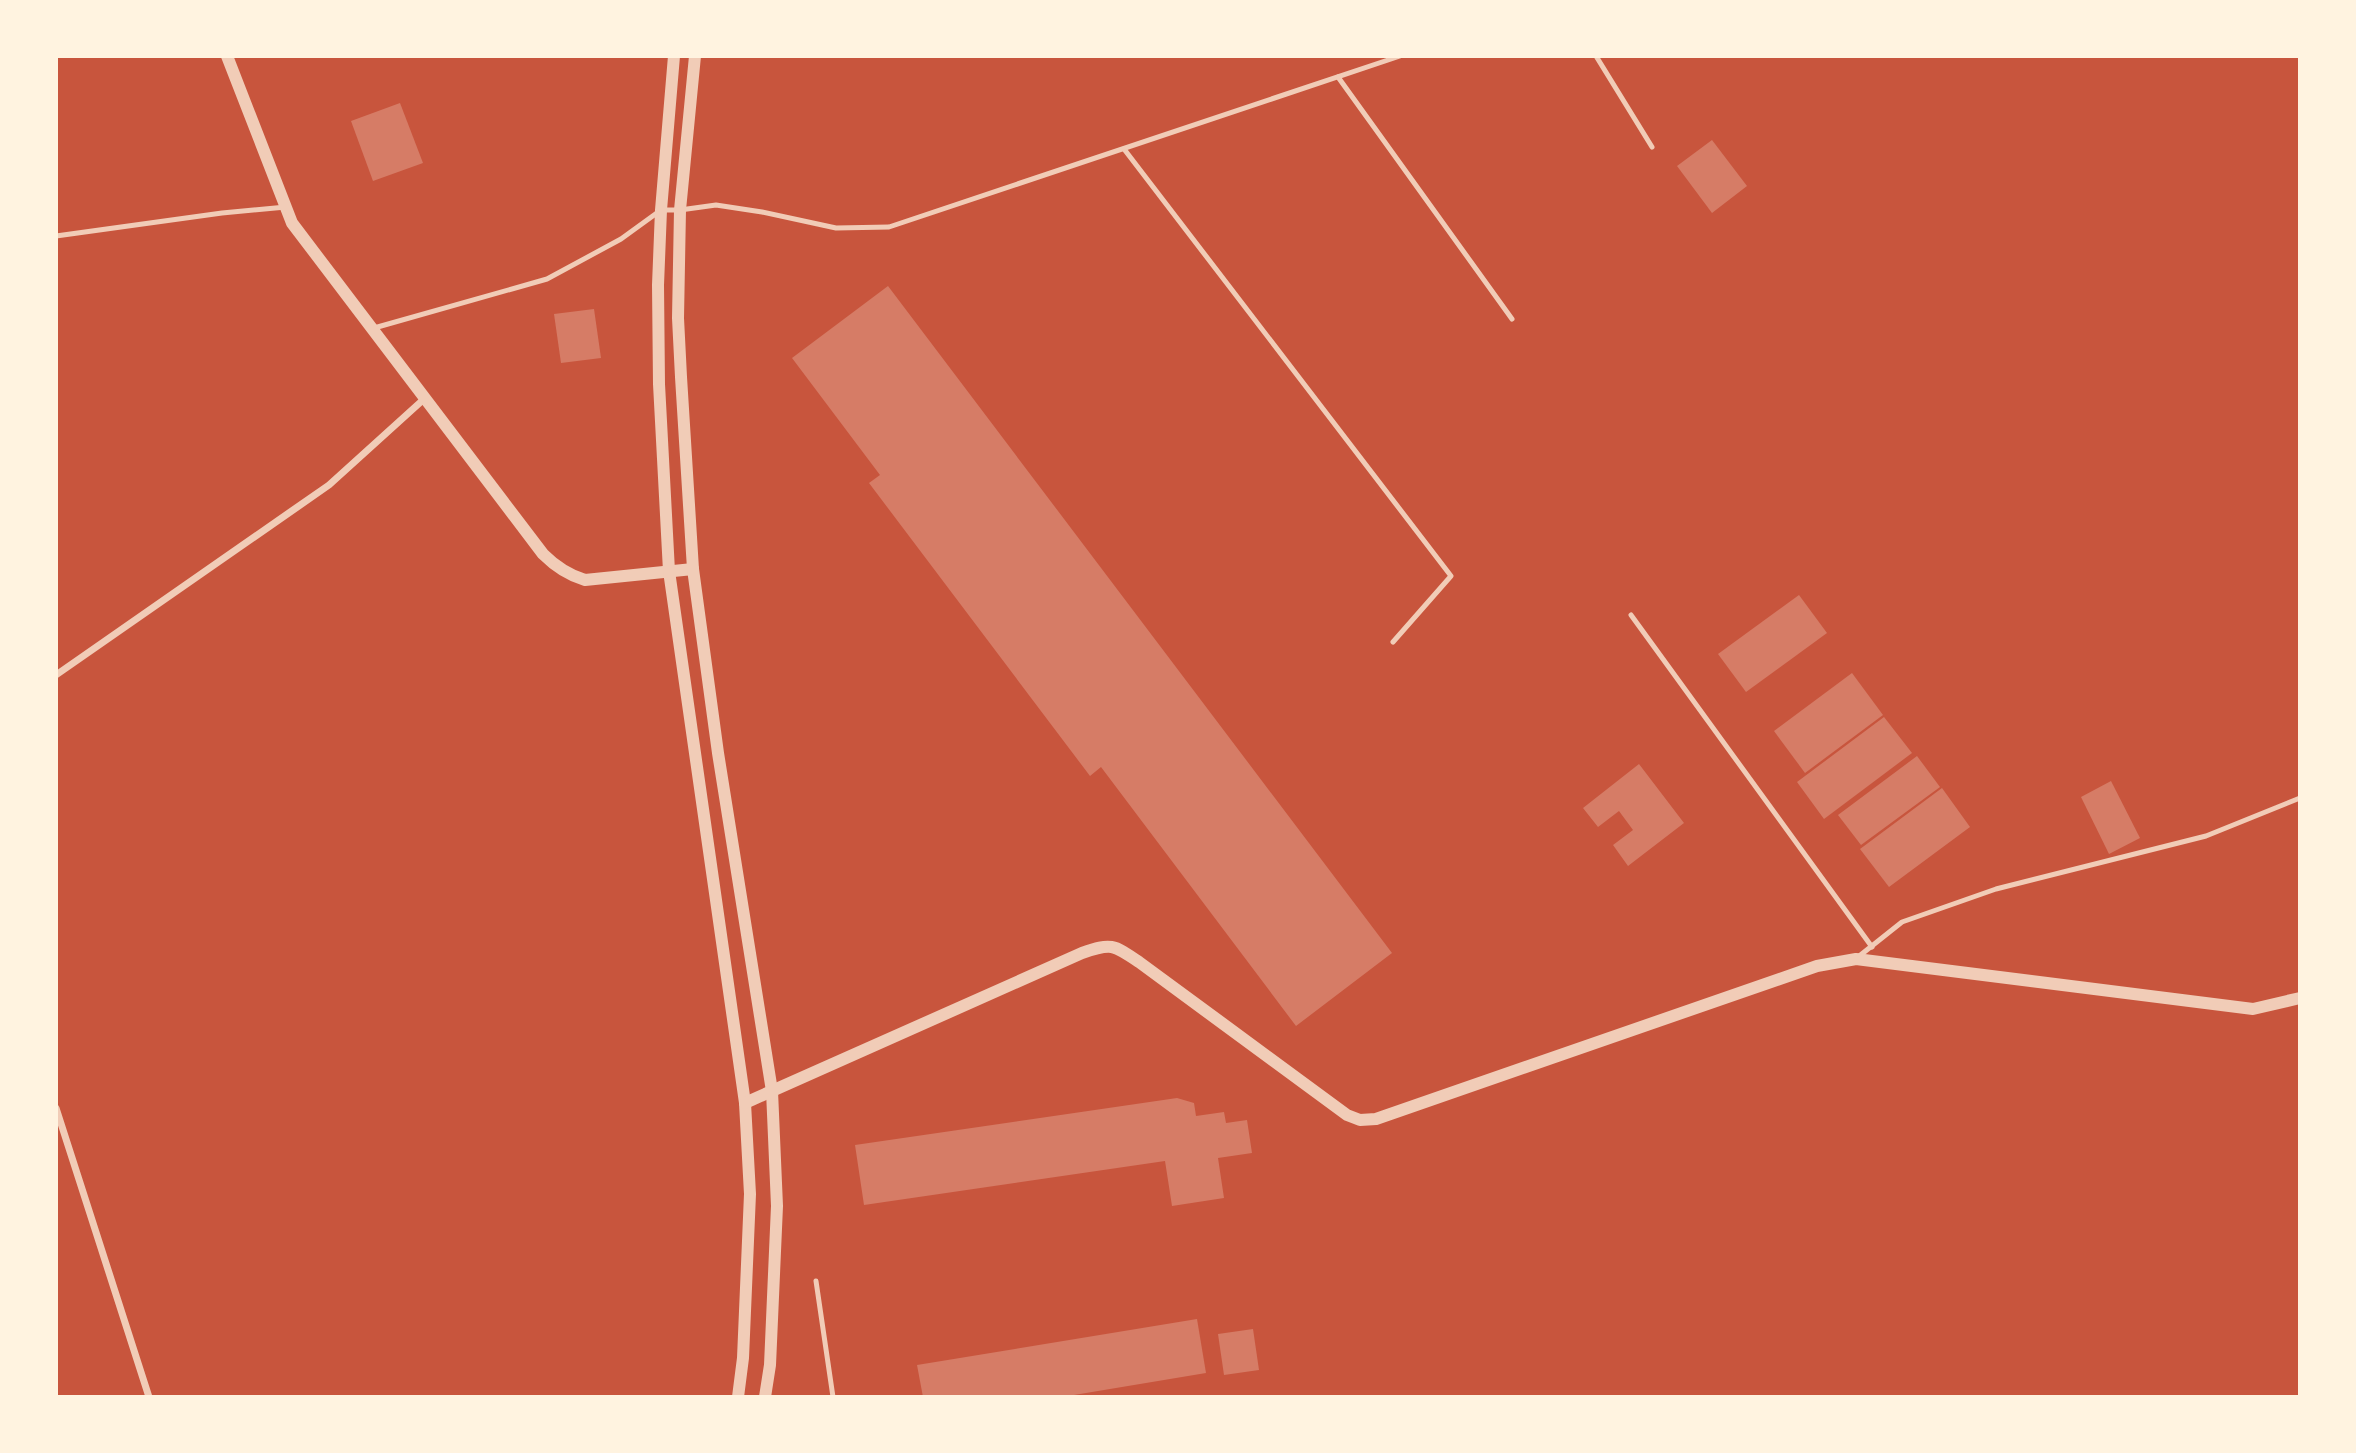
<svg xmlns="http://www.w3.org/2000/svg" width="2356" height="1453" viewBox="0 0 2356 1453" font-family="'Playfair Display',serif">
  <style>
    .building { fill: #d67c66 }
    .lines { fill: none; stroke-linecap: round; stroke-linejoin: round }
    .service { stroke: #f1ccb7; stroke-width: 5 }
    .minor { stroke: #f1ccb7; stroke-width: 7 }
    .tertiary { stroke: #f1ccb7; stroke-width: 12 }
  </style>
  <rect width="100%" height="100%" fill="#c8553d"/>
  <g class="building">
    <path d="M400,103l23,60 -50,18 -22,-60z"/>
    <path d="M1712,140l35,46 -35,27 -35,-47z"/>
    <path d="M888,286l504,667 -96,73 -195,-259 -11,9 -221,-293 11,-8 -88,-117z"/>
    <path d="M594,309l7,49 -40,5 -7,-49z"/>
    <path d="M1799,595l28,38 -81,59 -28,-38z"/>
    <path d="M1852,673l31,42 -78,58 -31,-42z"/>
    <path d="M1884,717l28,36 -88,66 -27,-37z"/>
    <path d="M1917,756l23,31 -79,58 -23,-30z"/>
    <path d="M1639,764l45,59 -56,43 -15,-21 20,-15 -14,-19 -21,16 -15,-19z"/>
    <path d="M2111,781l29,57 -31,16 -28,-57z"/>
    <path d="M1942,788l28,39 -81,60 -29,-38z"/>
    <path d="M1177,1098l17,5 2,13 28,-4 2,11 21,-3 5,33 -34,5 6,40 -52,8 -7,-45 -301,44 -9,-60z"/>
    <path d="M1197,1319l9,54 -144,24h-139l-6,-32z"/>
    <path d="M1253,1329l6,41 -35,5 -6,-41z"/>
  </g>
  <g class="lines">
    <g class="service">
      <path d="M1596,56l56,91"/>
      <path d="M1338,77l174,242"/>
      <path d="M1124,149l327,427 -58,66"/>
      <path d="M56,236l166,-23 64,-6"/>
      <path d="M374,328l173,-49 74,-40 40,-29h19l36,-5 46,7 74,16 53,-1 511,-171"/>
      <path d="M1631,615l241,332"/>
      <path d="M1858,957l44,-35 94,-33 210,-53 94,-38"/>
      <path d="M816,1281l17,116"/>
    </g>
    <g class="minor">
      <path d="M56,675l273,-190 95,-86"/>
      <path d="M56,1108l93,289"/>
    </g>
    <g class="tertiary">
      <path d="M227,56l65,167 251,331c13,13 25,21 42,26l108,-11"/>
      <path d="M674,56l-13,154 -3,75 1,99 10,187 76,532 5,91 -7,164 -5,39"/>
      <path d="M695,56l-15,154 -2,108 3,59 12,192 25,184 54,338 5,115 -7,159 -5,32"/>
      <path d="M745,1103l337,-150c29,-10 31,-9 57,9l208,153 13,5 16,-1 441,-153 39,-7 397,50 47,-11"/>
    </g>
  </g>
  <rect width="2356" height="1453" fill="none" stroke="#fff3e0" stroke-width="116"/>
</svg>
